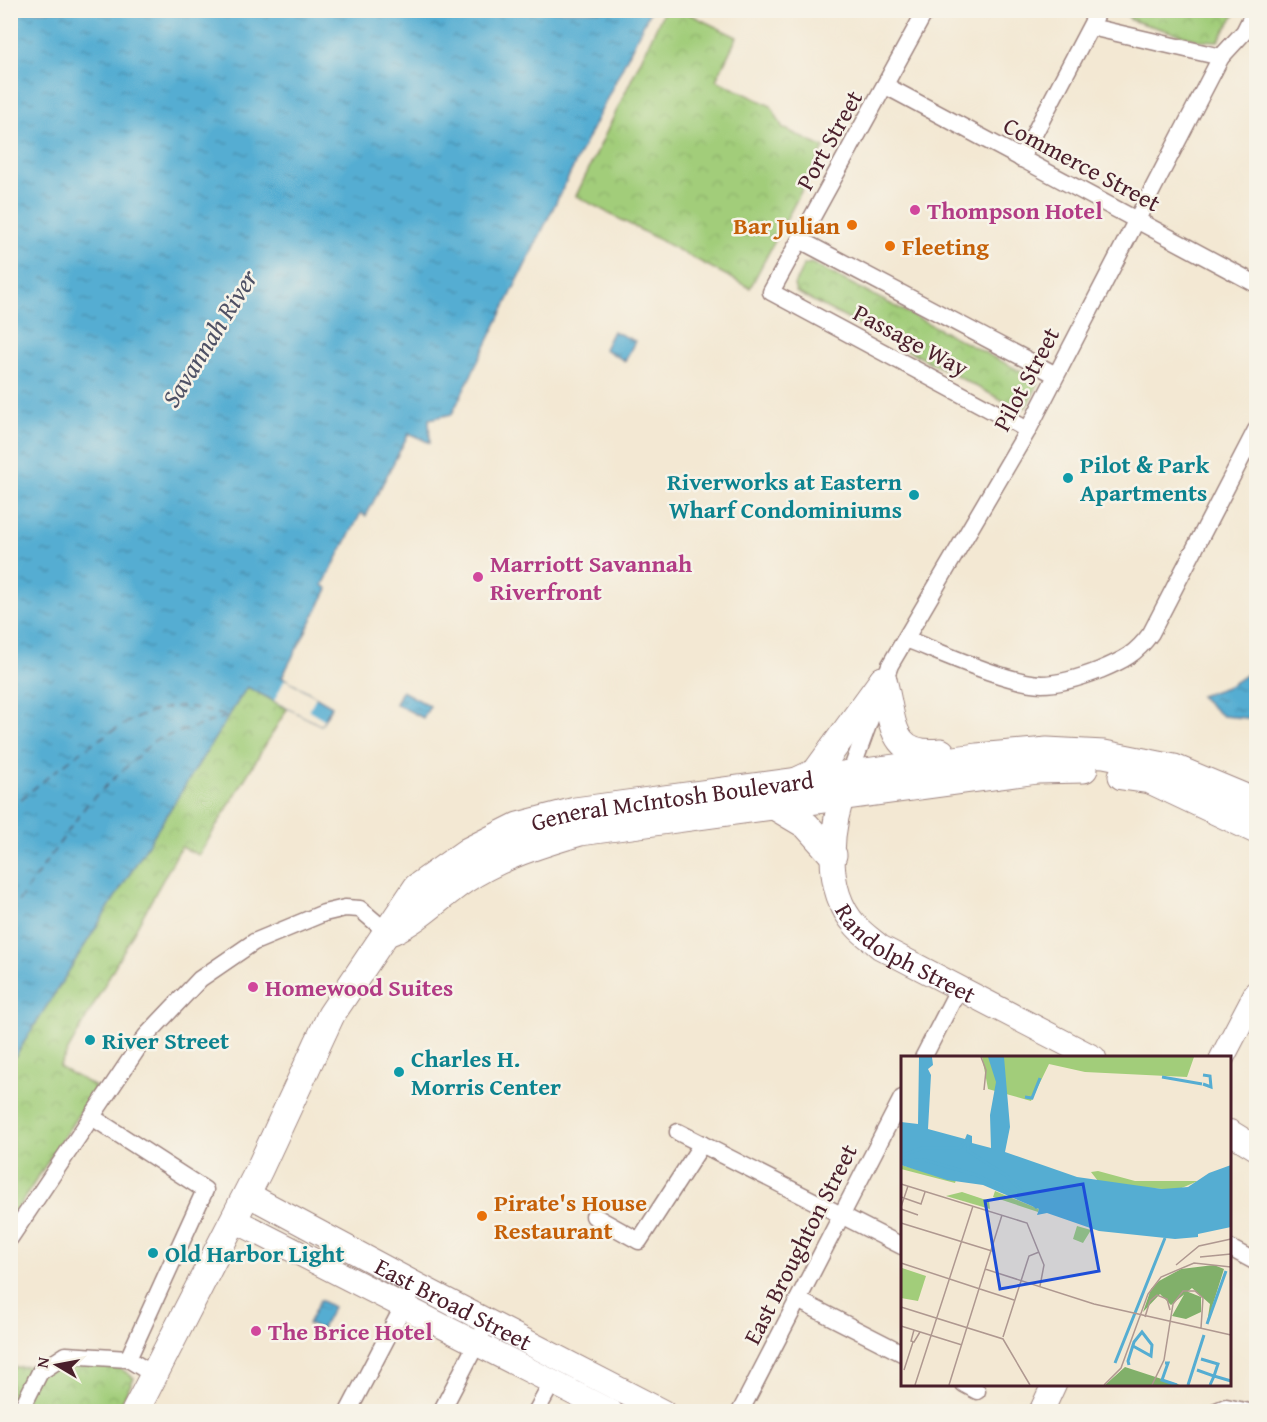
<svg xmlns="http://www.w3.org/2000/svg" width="1267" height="1422" viewBox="0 0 1267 1422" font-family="'Gentium Book Plus',serif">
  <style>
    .park { fill: url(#park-crowns); stroke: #767652; stroke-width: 1.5 }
    .water { fill: url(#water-ripples); stroke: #50667e; stroke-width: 1.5 }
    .pier { fill: #f3e8d3 }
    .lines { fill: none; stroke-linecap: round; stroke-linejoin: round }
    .ferry { stroke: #4e5165; stroke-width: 1.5; stroke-dasharray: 8 6; stroke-linecap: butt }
    .street-casing { stroke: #9e847f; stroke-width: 19 }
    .secondary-casing { stroke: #9e847f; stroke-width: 26 }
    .primary-casing { stroke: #9e847f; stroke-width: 29 }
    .street { stroke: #fff; stroke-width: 16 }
    .secondary { stroke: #fff; stroke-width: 24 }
    .primary { stroke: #fff; stroke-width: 27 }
    .hotel-dot { fill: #d1479c; stroke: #f7f3e8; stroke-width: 2 }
    .food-dot { fill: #e8710a; stroke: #f7f3e8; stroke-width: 2 }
    .culture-dot { fill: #0f9aa8; stroke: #f7f3e8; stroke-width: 2 }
    .labels { text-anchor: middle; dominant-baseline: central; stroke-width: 5; stroke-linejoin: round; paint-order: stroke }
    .street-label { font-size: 24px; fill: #4a1f2b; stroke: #f7f3e8 }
    .hotel-label { font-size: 24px; font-weight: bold; fill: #b23c85; stroke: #f7f3e8; text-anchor: start }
    .food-label { font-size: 24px; font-weight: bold; fill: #c56008; stroke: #f7f3e8; text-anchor: start }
    .culture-label { font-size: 24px; font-weight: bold; fill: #0d838f; stroke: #f7f3e8; text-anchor: start }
    .water-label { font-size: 26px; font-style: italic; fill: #4e5165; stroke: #f7f3e8 }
    .inset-river { fill: none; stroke: #55add2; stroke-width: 3 }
    .inset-road { fill: none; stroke: #af9890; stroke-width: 1.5 }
    .view { fill: #1d4ed8; fill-opacity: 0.15; stroke: #1d4ed8; stroke-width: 3 }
    .inset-edge { fill: none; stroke: #4a1f2b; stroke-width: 3 }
  </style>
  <defs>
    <pattern id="park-crowns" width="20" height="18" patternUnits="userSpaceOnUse" patternTransform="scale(1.5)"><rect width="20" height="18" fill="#a2cd7a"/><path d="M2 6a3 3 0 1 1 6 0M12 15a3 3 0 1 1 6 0" fill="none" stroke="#8db06a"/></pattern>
    <pattern id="water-ripples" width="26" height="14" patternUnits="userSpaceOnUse" patternTransform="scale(1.5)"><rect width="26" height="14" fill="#55add2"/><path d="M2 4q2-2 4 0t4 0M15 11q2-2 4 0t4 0" fill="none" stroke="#488cab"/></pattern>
  </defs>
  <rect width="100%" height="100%" fill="#f7f3e8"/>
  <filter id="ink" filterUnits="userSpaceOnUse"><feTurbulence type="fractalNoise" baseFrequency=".0167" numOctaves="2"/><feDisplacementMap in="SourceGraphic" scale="12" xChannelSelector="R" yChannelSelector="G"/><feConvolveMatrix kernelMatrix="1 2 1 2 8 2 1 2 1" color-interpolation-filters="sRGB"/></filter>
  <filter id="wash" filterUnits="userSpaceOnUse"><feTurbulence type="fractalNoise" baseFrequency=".008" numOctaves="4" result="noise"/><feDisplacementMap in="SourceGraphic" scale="24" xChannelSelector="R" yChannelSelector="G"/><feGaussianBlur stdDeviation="1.35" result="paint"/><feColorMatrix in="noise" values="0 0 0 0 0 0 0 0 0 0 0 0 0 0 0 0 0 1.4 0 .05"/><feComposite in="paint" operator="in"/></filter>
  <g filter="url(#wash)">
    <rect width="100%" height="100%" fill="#f3e8d3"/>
    <g class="park">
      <path d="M664,11h19l54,26 -21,43 55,26 12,22 41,20 -74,140 -174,-92z"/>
      <path d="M1124,11h113l-19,30 -20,-1 -67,-20z"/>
      <path d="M811,263l225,116 2,6 -12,22 -7,2 -223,-117 -2,-7 10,-20z"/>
      <path d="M247,686l40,23 -88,146 -18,-8 -122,220 37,20 -85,132v-156z"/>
      <path d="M72,1361l45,5 17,12 -17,33h-106l-1,-43z"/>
    </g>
    <g class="water">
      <path d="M11,11h639l-198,403 -23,5 1,24 -21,-10 -43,83 -5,-3 -38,72 5,4 -46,88 50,29 -11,19 -74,-38 -236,376z"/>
      <path d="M613,331l22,10 -10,20 -21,-12z"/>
      <path d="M1256,668v51l-34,-3 -22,-20 29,-10z"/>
      <path d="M402,691l28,15 -7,12 -27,-14z"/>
      <path d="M320,1300l13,7 -12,23 -13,-6z"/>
    </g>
    <path class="pier" d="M285,679l31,18 -7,13 15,9 -3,6 -47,-24z"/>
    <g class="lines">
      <g class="ferry">
        <path d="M10,808c42,-34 111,-95 163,-101 16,-3 38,6 55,9"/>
        <path d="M10,913l78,-110 67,-63 74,-24"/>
      </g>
    </g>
  </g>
  <g filter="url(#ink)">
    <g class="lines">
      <g class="street-casing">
        <g id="street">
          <path d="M926,10l-155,282 257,138"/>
          <path d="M1091,27l130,30"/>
          <path d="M886,86l370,198"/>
          <path d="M1021,159l78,-149"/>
          <path d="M800,240l256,135"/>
          <path d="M906,639c34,13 101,44 136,45 20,0 40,-7 58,-14 24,-10 36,-16 51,-37l105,-203"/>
          <path d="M850,774l40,-109 138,-235 193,-373 23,-25 11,-22"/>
          <path d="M923,1058l37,-72"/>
          <path d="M92,1117l113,73 -77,169"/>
          <path d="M678,1132l224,114"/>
          <path d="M594,1216l45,25 63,-97"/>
          <path d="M10,1238l136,-202 54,-57 54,-37 70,-29 21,-5 15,1 28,24"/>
          <path d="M1230,1248l26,14"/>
          <path d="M798,1300l104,53"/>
          <path d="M964,1384l13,7"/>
          <path d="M20,1412l20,-40 26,-17 62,4 26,16"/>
          <path d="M348,1412l67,-128"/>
          <path d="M441,1412l40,-77"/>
          <path d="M536,1412l17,-31"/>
          <path d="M740,1412l162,-314"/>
          <path d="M1214,1412l12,-5 23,5"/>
        </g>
      </g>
      <g class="secondary-casing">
        <g id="secondary">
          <path id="s1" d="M848,780c-17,42 -27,108 8,146 7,8 16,14 24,21l214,111"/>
          <path d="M1222,1058l34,-65"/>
          <path d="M1230,1132l26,16"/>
          <path id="s2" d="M247,1194l168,90 248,128"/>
          <path d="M234,1220l377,192"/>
          <path d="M1041,1412l13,-28"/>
        </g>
      </g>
      <g class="primary-casing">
        <g id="primary">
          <path d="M883,680c11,40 5,78 58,72"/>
          <path d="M1122,776l28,4 106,50"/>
          <path d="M799,780l17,-8 67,-92"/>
          <path d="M774,806l32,19 27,30"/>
          <path d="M392,931c28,-13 47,-34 72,-51 37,-24 75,-36 116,-48l457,-62 47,-1"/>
          <path id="s3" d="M135,1412l124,-242 72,-155 86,-128 51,-36 50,-25 57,-15 402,-54 70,-6 57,3 70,14 67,28 15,13"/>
        </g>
      </g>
      <use href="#street" class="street"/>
      <use href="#secondary" class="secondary"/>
      <use href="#primary" class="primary"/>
    </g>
  </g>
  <g class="hotel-dot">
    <circle cx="915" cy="210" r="6"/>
    <circle cx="478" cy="577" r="6"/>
    <circle cx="253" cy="987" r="6"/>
    <circle cx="256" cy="1331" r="6"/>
  </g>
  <g class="food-dot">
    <circle cx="852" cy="225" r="6"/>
    <circle cx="890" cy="246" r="6"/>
    <circle cx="482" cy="1216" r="6"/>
  </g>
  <g class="culture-dot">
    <circle cx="1068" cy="478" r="6"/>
    <circle cx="914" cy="495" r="6"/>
    <circle cx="90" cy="1040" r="6"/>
    <circle cx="399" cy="1072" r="6"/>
    <circle cx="153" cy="1253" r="6"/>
  </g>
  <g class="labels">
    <g class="street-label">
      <text transform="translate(829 140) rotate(-61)">Port Street</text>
      <text transform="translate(1082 164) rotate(28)">Commerce Street</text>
      <text transform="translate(911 340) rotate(28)">Passage Way</text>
      <text transform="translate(1026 379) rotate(-62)">Pilot Street</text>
      <text stroke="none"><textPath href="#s3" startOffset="872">General McIntosh Boulevard</textPath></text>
      <text stroke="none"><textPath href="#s1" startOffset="210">Randolph Street</textPath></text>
      <text transform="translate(800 1244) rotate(-63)">East Broughton Street</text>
      <text stroke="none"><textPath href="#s2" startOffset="234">East Broad Street</textPath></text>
    </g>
    <g class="hotel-label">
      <text x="927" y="210">Thompson Hotel</text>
      <text x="490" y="563">Marriott Savannah<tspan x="490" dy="28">Riverfront</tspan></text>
      <text x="265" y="987">Homewood Suites</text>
      <text x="268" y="1331">The Brice Hotel</text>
    </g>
    <g class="food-label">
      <text x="840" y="225" text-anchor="end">Bar Julian</text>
      <text x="902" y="246">Fleeting</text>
      <text x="494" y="1202">Pirate's House<tspan x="494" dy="28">Restaurant</tspan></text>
    </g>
    <g class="culture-label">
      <text x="1080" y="464">Pilot &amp; Park<tspan x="1080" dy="28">Apartments</tspan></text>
      <text x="902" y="481" text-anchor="end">Riverworks at Eastern<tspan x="902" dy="28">Wharf Condominiums</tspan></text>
      <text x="102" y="1040">River Street</text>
      <text x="411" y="1058">Charles H.<tspan x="411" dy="28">Morris Center</tspan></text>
      <text x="165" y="1253">Old Harbor Light</text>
    </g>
    <g class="water-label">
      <text transform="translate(209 338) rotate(-58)">Savannah River</text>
    </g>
  </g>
  <g transform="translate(901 1056)">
    <rect width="330" height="330" fill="#f3e8d3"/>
    <path d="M81,1h212l-7,20 -102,-5 -36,-8 -18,37 -43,-12z" fill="#a2cd7a"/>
    <path d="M313,209l10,4 -17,54 3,-19 -18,-16 -21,17 -11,-11 -17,18 8,-23 8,-8 22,-12zM285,235l15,6v15l-15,7 -14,-3zM224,311l55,18h-75z" fill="#81b06a"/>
    <path d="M197,115l37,10h63l-21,9 -29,-2 -50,-7 -7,-9z" fill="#a2cd7a"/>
    <path d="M1,212l24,8 -8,25 -17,-3z" fill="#a2cd7a"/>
    <path d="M0,109l55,15 -1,3 -54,-14zM94,135l44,18 -1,3 -45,-15zM61,136l27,9 1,8 -44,-13zM176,170l14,4 -8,13 -10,-4z" fill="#a2cd7a"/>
    <path d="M18,1h13l1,8 -5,4 3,6 -3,54 37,10 2,-5 5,2v7l19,5 -1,-33 6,-33 -8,-25h16l6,70 -5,25 72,25 85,12 26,-2 21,-14 22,-8v62l-33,7v3l-23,2 -76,-8 -52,-18 -10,2 2,-6 -56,-24 -36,-5 -46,-15v-43l17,2z" fill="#55add2"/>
    <path class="inset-river" d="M302,19l7,1 1,11 -8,-3M261,21l40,7M124,41l7,1 8,-20M68,80l-1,15 39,25 30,31M0,100l21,-8h37l9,-8M0,105l24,-1 51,15 53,25 8,8M306,268l19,-53M300,303l17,5 -4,12 17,5M214,307l50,-125M264,307h3l-6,17 15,5M228,309l-1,-4 6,-19 8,-10 10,13 -1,11 -18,-10M296,314l17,6 -4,9M287,329l16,-50"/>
    <path class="inset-road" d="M80,1l5,13 -2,20M0,128l126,39 17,42 -4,21M0,141l20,7 4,-12M0,151l7,-21M0,153l17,6M0,167l91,28M299,201l31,-3M0,207l79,26M275,209l23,-19 32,-7M84,213l109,35 137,31M79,233l34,11M0,251l102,32 27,46M244,261l5,-16 7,-6 10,4 3,11M0,270l61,19M13,274l-3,11 3,1 6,-10M102,281l26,-81 10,-4M3,314l9,-28M14,329l58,-179M48,329l53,-170M203,329l17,-17 27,-74 13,-17 33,-14 37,4M251,329l12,-25 9,-56 10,-13h12l8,7 -2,30"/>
    <path class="view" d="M182,128l16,87 -99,18 -15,-88z"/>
    <rect width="330" height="330" class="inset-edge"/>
  </g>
  <rect width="1267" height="1422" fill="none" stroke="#f7f3e8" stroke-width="36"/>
  <g transform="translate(57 1365) rotate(280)" stroke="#f7f3e8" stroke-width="4.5" paint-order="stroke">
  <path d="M0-4.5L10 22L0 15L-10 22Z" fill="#4a1f2b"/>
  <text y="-9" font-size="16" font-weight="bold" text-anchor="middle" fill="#4a1f2b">N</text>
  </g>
</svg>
